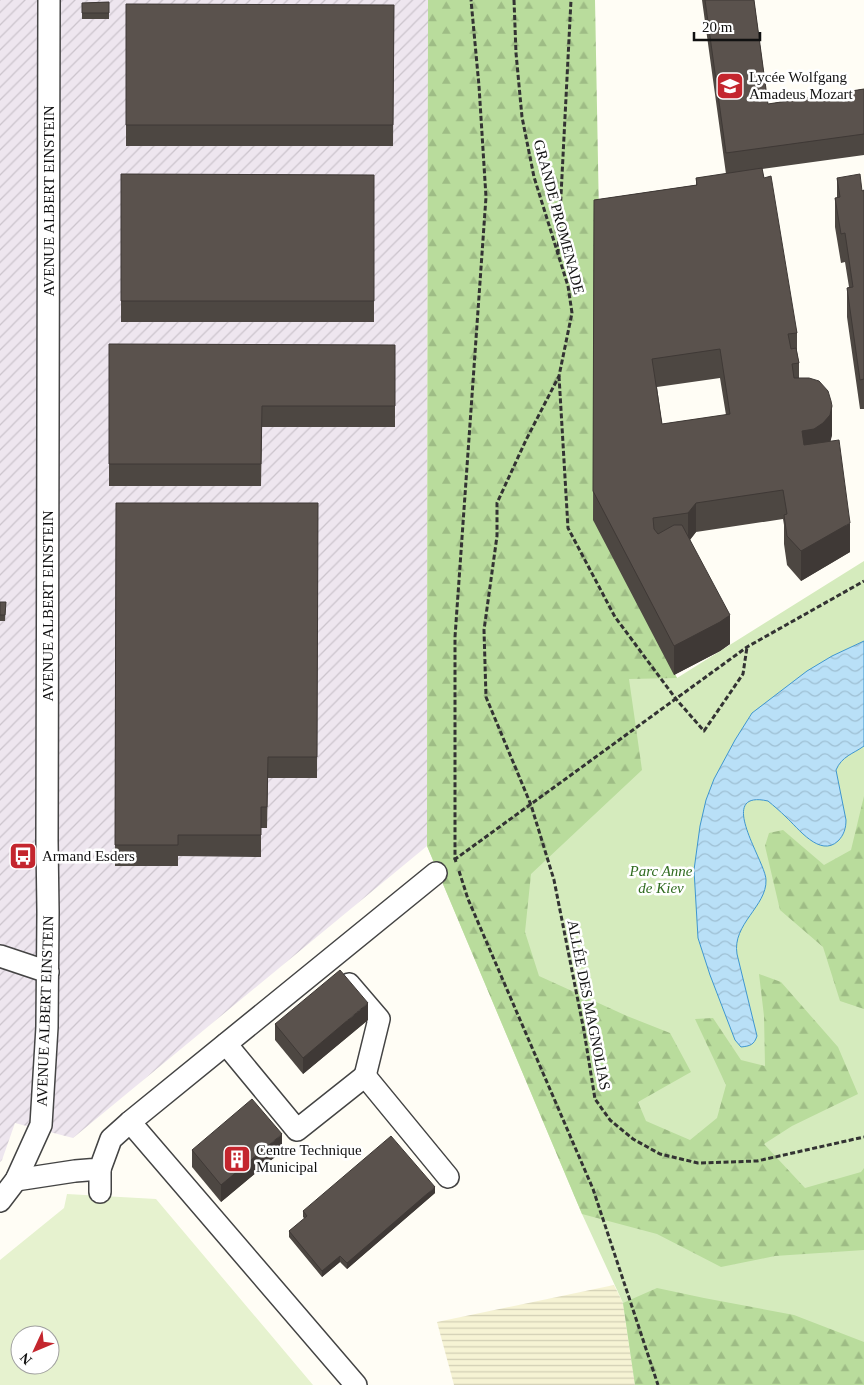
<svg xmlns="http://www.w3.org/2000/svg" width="864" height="1385" viewBox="0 0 864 1385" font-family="'Times New Roman',serif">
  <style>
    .industrial { fill: url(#industrial-furrows) }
    .farmland { fill: url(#farmland-rules) }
    .grass { fill: #d5ebbd }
    .forest { fill: url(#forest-firs) }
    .pitch { fill: #e6f2cf; fill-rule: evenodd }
    .water { fill: url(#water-waves); stroke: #3f96cf }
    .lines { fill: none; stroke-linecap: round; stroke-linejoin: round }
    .minor-casing { stroke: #444; stroke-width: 24 }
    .path { stroke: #333; stroke-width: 3; stroke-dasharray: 5 2.5; stroke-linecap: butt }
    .minor { stroke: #fff; stroke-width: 21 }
    .wall { fill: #4d4742; fill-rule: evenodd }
    .shaded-wall { fill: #3f3936 }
    .building { fill: #5a524d; stroke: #3f3936; fill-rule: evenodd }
    .labels { text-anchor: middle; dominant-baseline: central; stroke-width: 5; stroke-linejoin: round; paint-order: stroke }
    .poi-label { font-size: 15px; fill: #111; stroke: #fff; text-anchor: start }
    .street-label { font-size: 15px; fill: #111; stroke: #fff }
    .park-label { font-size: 15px; font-style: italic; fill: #2f6b1f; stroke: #fff }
  </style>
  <defs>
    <pattern id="industrial-furrows" width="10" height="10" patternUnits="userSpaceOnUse" patternTransform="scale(1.25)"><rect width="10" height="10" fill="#eee6ef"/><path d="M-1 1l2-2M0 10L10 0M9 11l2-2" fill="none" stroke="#cbc4cc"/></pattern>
    <pattern id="farmland-rules" width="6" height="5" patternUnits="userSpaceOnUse" patternTransform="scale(1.25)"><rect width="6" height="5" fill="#f6f3d4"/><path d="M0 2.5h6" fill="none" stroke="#d2cfb5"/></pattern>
    <pattern id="forest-firs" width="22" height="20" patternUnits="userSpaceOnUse" patternTransform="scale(1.25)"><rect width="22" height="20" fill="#b9dc9c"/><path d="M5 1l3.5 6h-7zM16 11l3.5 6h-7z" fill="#9ebc85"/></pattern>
    <pattern id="water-waves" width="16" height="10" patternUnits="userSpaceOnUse" patternTransform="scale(1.25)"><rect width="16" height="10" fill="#b9e0f7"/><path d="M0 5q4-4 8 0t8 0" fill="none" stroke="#9ebfd3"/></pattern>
  </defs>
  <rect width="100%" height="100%" fill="#fffdf5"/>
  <path class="industrial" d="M0,0h428l-1,846 -354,292 -58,-15 -13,37 -2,2z"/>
  <path class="farmland" d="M614,1285l9,18 12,82h-181l-17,-63z"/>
  <path class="grass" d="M428,0h167l1,519 81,159 187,-117v824h-229l-12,-82 -41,-89 -155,-368z"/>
  <g class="forest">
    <path d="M428,0h167l4,216 -3,303 81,159 -48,1 13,91 -111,104 -6,58 14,44 88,40 43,17 21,39 -53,30 8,19 44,19 27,-22 9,-33 -31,-66 18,-1 28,42 24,6 -1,-50 -5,-42 22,8 57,65 20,47 -66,32 -28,18 41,44 56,-16 3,-4v82l-89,6 -54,11 -64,-33 -75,-20 -155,-368z"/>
    <path d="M864,796v213l-24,-8 -17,-54 -43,-37 -15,-64 4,-13 14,-3 41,35 27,-15z"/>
    <path d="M657,1288l47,10 90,17 70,27v43h-229l-12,-82z"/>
  </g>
  <path class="pitch" d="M67,1194l89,5 157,186h-313v-125l64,-52zM20,1335h30v30h-30z"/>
  <path class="water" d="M864,641v105c-11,8 -22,10 -28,24l10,50c0,8 -2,15 -8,21 -18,17 -40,-13 -52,-24 -6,-6 -12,-11 -18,-16 -54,-12 -2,61 -2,79 1,26 -34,44 -29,74l20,82c-3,9 -7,10 -16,11l-6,-7 -25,-65 -12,-37 -4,-68 6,-44 6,-26 8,-21 21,-39 17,-27 55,-42 25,-15z"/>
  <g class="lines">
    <g class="minor-casing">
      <g id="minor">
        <path d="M0,956l48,16"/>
        <path d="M349,984l30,35 -14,57"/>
        <path d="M226,1044l71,86 68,-54 83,101"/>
        <path d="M130,1122l226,263"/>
        <path d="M100,1169v23"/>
        <path d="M16,1180l59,-9 25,-2 11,-30 19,-17 306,-249"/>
        <path d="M0,1201l16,-21 25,-55 6,-98 1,-115 -1,-71 2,-841"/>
      </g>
    </g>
    <g class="path">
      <path d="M514,0l2,53 6,64 12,60 34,109 4,27 -13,63 -33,64 -29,63v33l-13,94 2,67 45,108 23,75 30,151 11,68 15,21 23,19 27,15 38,9 59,-2 107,-24"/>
      <path d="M558,254l13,-254"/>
      <path d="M559,376l9,152 47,89 61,82 28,32 39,-57 4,-27"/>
      <path d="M454,860l293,-213 117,-66"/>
      <path d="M456,862l-1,-3v-222l31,-440 -7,-111 -8,-86"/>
      <path d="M459,871l9,28 125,290 65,196"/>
    </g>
    <use href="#minor" class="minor"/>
  </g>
  <g class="wall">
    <path d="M702,0h52l14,104 96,-15v66l-102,14 35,164v19l2,11v15l33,57 -2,6 20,111 -49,29 -14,-16 -3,-21v-19l-1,-6 -87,13 -6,8 40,104 -10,7 -46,24 -81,-155 1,-320 102,-15v-7l30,-4zM720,378l6,37 -64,9 -5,-37z"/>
    <path d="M109,2v17h-27v-16z"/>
    <path d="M126,4l268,1 -1,141h-267z"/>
    <path d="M121,174l253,1v147h-253z"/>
    <path d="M837,178l25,13 2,-1v219h-4l-13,-92v-29l2,-1 -4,-25 -4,1 -6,-36v-29h2z"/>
    <path d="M109,344l286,1v82h-133l-1,59h-152z"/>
    <path d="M116,503h202l-1,275h-49l-1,50h-6v29l-83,-1v10h-63z"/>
    <path d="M0,602h6l-1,19h-5z"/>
    <path d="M368,1020l-65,54 -28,-34v-16z"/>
    <path d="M192,1150l90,1 -61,51 -29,-35z"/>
    <path d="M435,1193l-88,76 -7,-7 -18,15 -33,-40v-6l16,-12 -2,-2v-6z"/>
  </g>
  <g class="shaded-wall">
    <path d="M832,406v29l-2,9 -28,16v-29z"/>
    <path d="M696,503v29l-8,10v-29z"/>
    <path d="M850,523v29l-49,29v-30z"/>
    <path d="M730,615v29l-10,7 -46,24v-29z"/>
    <path d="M368,1003v17l-65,54v-16z"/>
    <path d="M282,1134v17l-61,51v-17z"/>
    <path d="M435,1187v6l-88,76v-6z"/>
    <path d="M340,1256v6l-18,15v-6z"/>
  </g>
  <g class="building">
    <path d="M705,0h49l14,104 96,-15v45l-138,19z"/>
    <path d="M109,2v11h-27v-10z"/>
    <path d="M126,4l268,1 -1,120h-267z"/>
    <path d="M762,168l2,10 7,-2 26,157 -9,1 3,15 5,-1 3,15 -7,1 2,14h15l10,3 9,10 3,10 1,5 -2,9 -7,8 -9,6 -12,2 2,14 35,-5 11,83 -49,28 -14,-15 -3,-21 3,-1 -4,-24 -87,13 -8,10 -35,5 1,11 4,5 16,-9h8l48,90 -10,7 -46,24 -81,-155 1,-291 103,-15 -1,-7zM720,349l10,65 -68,10 -10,-65z"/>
    <path d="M121,174l253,1v126h-253z"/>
    <path d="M860,174l2,17 2,-1v189l-4,1 -13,-92 6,-1 -8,-54 -4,1 -6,-36 5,-1 -3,-19z"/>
    <path d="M109,344l286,1v61h-133l-1,58h-152z"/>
    <path d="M116,503h202l-1,254h-49l-1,50h-6v28h-83v10h-63z"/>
    <path d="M0,602h6l-1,13h-5z"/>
    <path d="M340,970l28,33 -65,55 -28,-34z"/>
    <path d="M252,1099l30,35 -61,51 -29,-35z"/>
    <path d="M391,1136l44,51 -88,76 -7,-7 -18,15 -33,-40 18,-15 -4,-5z"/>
  </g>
  <defs>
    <g id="school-square" transform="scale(1.4375)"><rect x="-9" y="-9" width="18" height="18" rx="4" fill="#c4262e" stroke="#fff"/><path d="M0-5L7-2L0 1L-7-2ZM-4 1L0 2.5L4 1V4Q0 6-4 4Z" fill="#fff"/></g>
    <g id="bus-square" transform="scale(1.4375)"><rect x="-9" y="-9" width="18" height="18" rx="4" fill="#c4262e" stroke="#fff"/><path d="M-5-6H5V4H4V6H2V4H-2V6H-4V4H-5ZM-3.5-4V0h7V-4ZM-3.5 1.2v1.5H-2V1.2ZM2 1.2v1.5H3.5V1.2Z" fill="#fff"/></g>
    <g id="building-square" transform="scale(1.4375)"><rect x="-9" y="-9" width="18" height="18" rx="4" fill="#c4262e" stroke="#fff"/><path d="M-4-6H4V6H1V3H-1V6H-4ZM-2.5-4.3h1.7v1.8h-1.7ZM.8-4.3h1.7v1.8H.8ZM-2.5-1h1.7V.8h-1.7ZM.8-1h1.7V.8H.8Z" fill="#fff"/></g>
  </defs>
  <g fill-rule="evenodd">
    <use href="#school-square" x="730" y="86"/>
    <use href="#bus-square" x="23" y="856"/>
    <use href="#building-square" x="237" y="1159"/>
  </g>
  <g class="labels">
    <g class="poi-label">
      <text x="749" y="77">Lycée Wolfgang<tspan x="749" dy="17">Amadeus Mozart</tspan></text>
      <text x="42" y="856">Armand Esders</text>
      <text x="256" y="1150">Centre Technique<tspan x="256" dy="17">Municipal</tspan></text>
    </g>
    <g class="street-label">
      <text transform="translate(49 201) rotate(-90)">AVENUE ALBERT EINSTEIN</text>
      <text transform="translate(559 217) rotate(75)">GRANDE PROMENADE</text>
      <text transform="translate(48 606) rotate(-90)">AVENUE ALBERT EINSTEIN</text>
      <text transform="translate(589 1005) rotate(79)">ALLÉE DES MAGNOLIAS</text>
      <text transform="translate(45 1011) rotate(-88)">AVENUE ALBERT EINSTEIN</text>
    </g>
    <g class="park-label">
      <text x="661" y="871">Parc Anne<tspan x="661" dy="17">de Kiev</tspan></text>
    </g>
  </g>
  <g transform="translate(35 1350) rotate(226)"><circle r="24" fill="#ffffff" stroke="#a0a0a0"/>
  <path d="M0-4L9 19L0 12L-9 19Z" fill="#c4262e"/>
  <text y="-8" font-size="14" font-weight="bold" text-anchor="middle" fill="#111111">N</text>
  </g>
  <path d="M694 32v8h66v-8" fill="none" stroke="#111111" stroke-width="2.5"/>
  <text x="702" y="32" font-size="15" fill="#111111" stroke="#ffffff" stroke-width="4" paint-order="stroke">20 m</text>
</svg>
